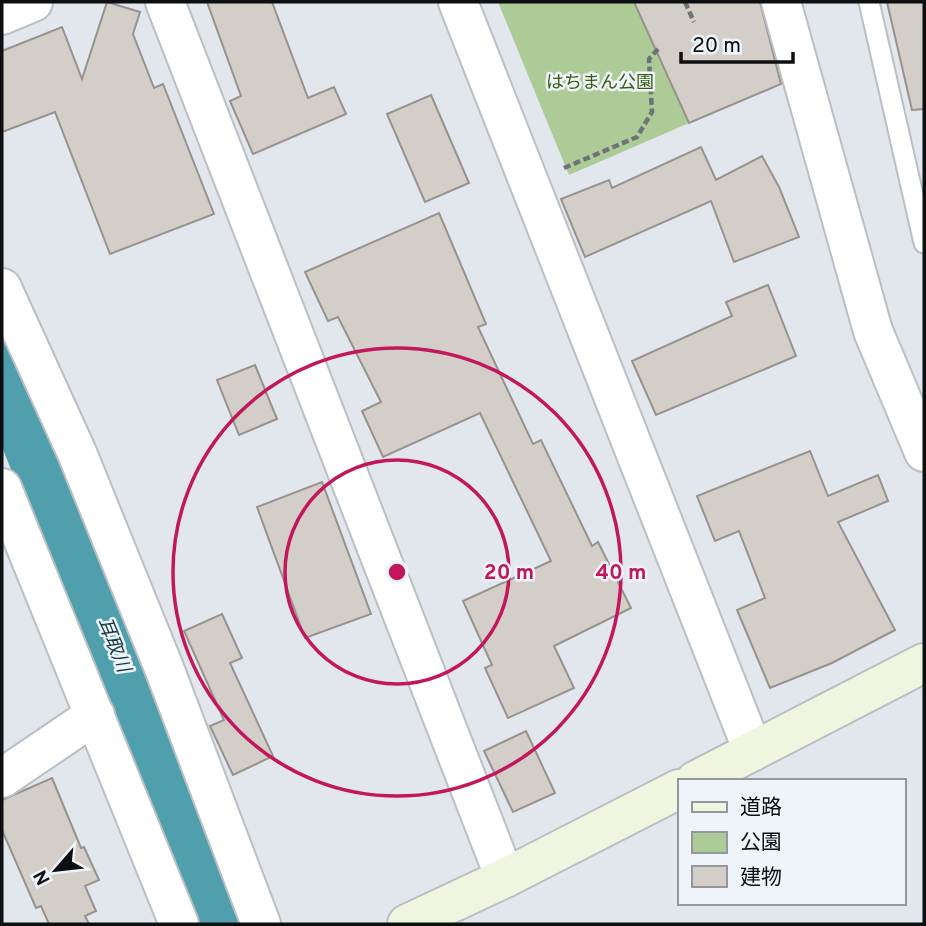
<svg xmlns="http://www.w3.org/2000/svg" width="926" height="926" viewBox="0 0 926 926" font-family="Overpass,'Noto Sans JP',sans-serif">
  <style>
    .green { fill: #adcb96 }
    .lines { fill: none; stroke-linecap: round; stroke-linejoin: round }
    .river { stroke: #509fad; stroke-width: 66 }
    .building { fill: #d4cec9; stroke: #97928d; stroke-width: 2 }
    .lane-casing { stroke: #babfc4; stroke-width: 23 }
    .street-casing { stroke: #babfc4; stroke-width: 42 }
    .secondary-casing { stroke: #babfc4; stroke-width: 42 }
    .path { stroke: #707376; stroke-width: 4.5; stroke-dasharray: 7 3.5; stroke-linecap: butt }
    .lane { stroke: #fff; stroke-width: 19 }
    .street { stroke: #fff; stroke-width: 38 }
    .secondary { stroke: #f0f5e0; stroke-width: 38 }
    .ring { fill: none; stroke: #c2185b; stroke-width: 3.5 }
    .labels { text-anchor: middle; dominant-baseline: central; stroke-width: 5; stroke-linejoin: round; paint-order: stroke }
    .park-label { font-size: 18px; fill: #3a5d11; stroke: #eef4fa }
    .water-label { font-size: 19px; font-style: italic; fill: #163c43; stroke: #eef4fa }
    .centre { fill: #c2185b; stroke: #eef4fa; stroke-width: 3.5 }
    .ring-label { font-size: 21px; text-anchor: middle; font-weight: bold; fill: #c2185b; stroke: #eef4fa; stroke-width: 5; stroke-linejoin: round; paint-order: stroke }
  </style>
  <rect width="100%" height="100%" fill="#e1e7ec"/>
  <path class="green" d="M498,2h136l55,121 -120,52z"/>
  <g class="lines">
    <path class="river" d="M2,366l16,31 207,527"/>
  </g>
  <g class="building">
    <path d="M107,2l33,10 -7,22 21,54 9,-4 51,130 -104,40 -55,-142 -53,20v-81l60,-24 20,52z"/>
    <path d="M207,2h65l36,96 26,-11 12,27 -93,40 -23,-53 11,-5z"/>
    <path d="M634,2h126l21,82 -92,39z"/>
    <path d="M887,2h37v107l-12,1z"/>
    <path d="M431,95l38,88 -44,19 -38,-88z"/>
    <path d="M701,147l15,33 46,-24 17,31 20,50 -65,25 -23,-61 -126,56 -24,-58 48,-19 3,8z"/>
    <path d="M439,213l47,111 -8,3 55,117 8,-4 51,106 6,-4 33,66 -77,38 20,42 -66,30 -23,-50 7,-3 -29,-64 88,-40 -71,-148 -97,44 -21,-46 19,-9 -43,-85 -10,4 -23,-49z"/>
    <path d="M768,285l28,71 -140,59 -24,-54 100,-45 -6,-14z"/>
    <path d="M255,365l22,54 -38,16 -22,-55z"/>
    <path d="M810,451l18,45 50,-21 10,26 -50,21 57,108 -63,33 -62,25 -33,-78 28,-12 -26,-67 -24,10 -18,-45z"/>
    <path d="M322,482l49,132 -66,24 -48,-131z"/>
    <path d="M222,614l20,44 -12,5 43,93 -40,19 -23,-49 14,-6 -40,-89z"/>
    <path d="M526,731l29,62 -42,19 -29,-61z"/>
    <path d="M52,778l29,70 3,-1 15,33 -14,6 11,25 -11,5 4,8h-40l-8,-18 -5,2 -34,-78v-30z"/>
  </g>
  <g class="lines">
    <g class="lane-casing">
      <path id="lane" d="M869,2l55,241"/>
    </g>
    <g class="street-casing">
      <g id="street">
        <path d="M165,2l340,876"/>
        <path d="M458,2l295,749"/>
        <path d="M781,2l92,329 51,121"/>
        <path d="M2,15l31,-13"/>
        <path d="M2,288l75,165 87,215 97,256"/>
        <path d="M2,488l177,436"/>
        <path d="M2,778l93,-63"/>
      </g>
    </g>
    <g class="secondary-casing">
      <g id="secondary">
        <path d="M695,781l229,-118"/>
        <path d="M407,924l98,-46 174,-89"/>
      </g>
    </g>
    <g class="path">
      <path d="M685,2l9,20"/>
      <path d="M564,168l73,-31 15,-25 -3,-53 11,-12"/>
    </g>
    <use href="#lane" class="lane"/>
    <use href="#street" class="street"/>
    <use href="#secondary" class="secondary"/>
  </g>
  <g class="ring">
    <circle cx="397" cy="572" r="112"/>
    <circle cx="397" cy="572" r="224"/>
  </g>
  <g class="labels">
    <g class="park-label">
      <text x="600" y="83">はちまん公園</text>
    </g>
    <g class="water-label">
      <text transform="translate(113 645) rotate(68)">耳取川</text>
    </g>
  </g>
  <circle cx="397" cy="572" r="10" class="centre"/>
  <g class="ring-label">
    <text x="509" y="579">20 m</text>
    <text x="621" y="579">40 m</text>
  </g>
  <rect width="926" height="926" fill="none" stroke="#0d0f10" stroke-width="7"/>
  <rect x="678" y="779" width="228" height="126" fill="#eef4fa" stroke="#94989c" stroke-width="2"/>
  <rect x="692" y="802" width="35" height="10" fill="#f0f5e0" stroke="#94989c" stroke-width="2"/>
  <text x="740" y="814" font-size="21" fill="#0d0f10">道路</text>
  <rect x="692" y="832" width="35" height="21" fill="#adcb96" stroke="#94989c" stroke-width="2"/>
  <text x="740" y="849" font-size="21" fill="#0d0f10">公園</text>
  <rect x="692" y="866" width="35" height="21" fill="#d4cec9" stroke="#94989c" stroke-width="2"/>
  <text x="740" y="884" font-size="21" fill="#0d0f10">建物</text>
  <g transform="translate(56 870) rotate(242)" stroke="#eef4fa" stroke-width="5" paint-order="stroke">
  <path d="M0-5L12 26L0 18L-12 26Z" fill="#0d0f10"/>
  <text y="-10" font-size="19" font-weight="bold" text-anchor="middle" fill="#0d0f10">N</text>
  </g>
  <path d="M681 52v10h112v-10" fill="none" stroke="#0d0f10" stroke-width="3.5"/>
  <text x="692" y="52" font-size="21" fill="#0d0f10" stroke="#eef4fa" stroke-width="5" paint-order="stroke">20 m</text>
</svg>
